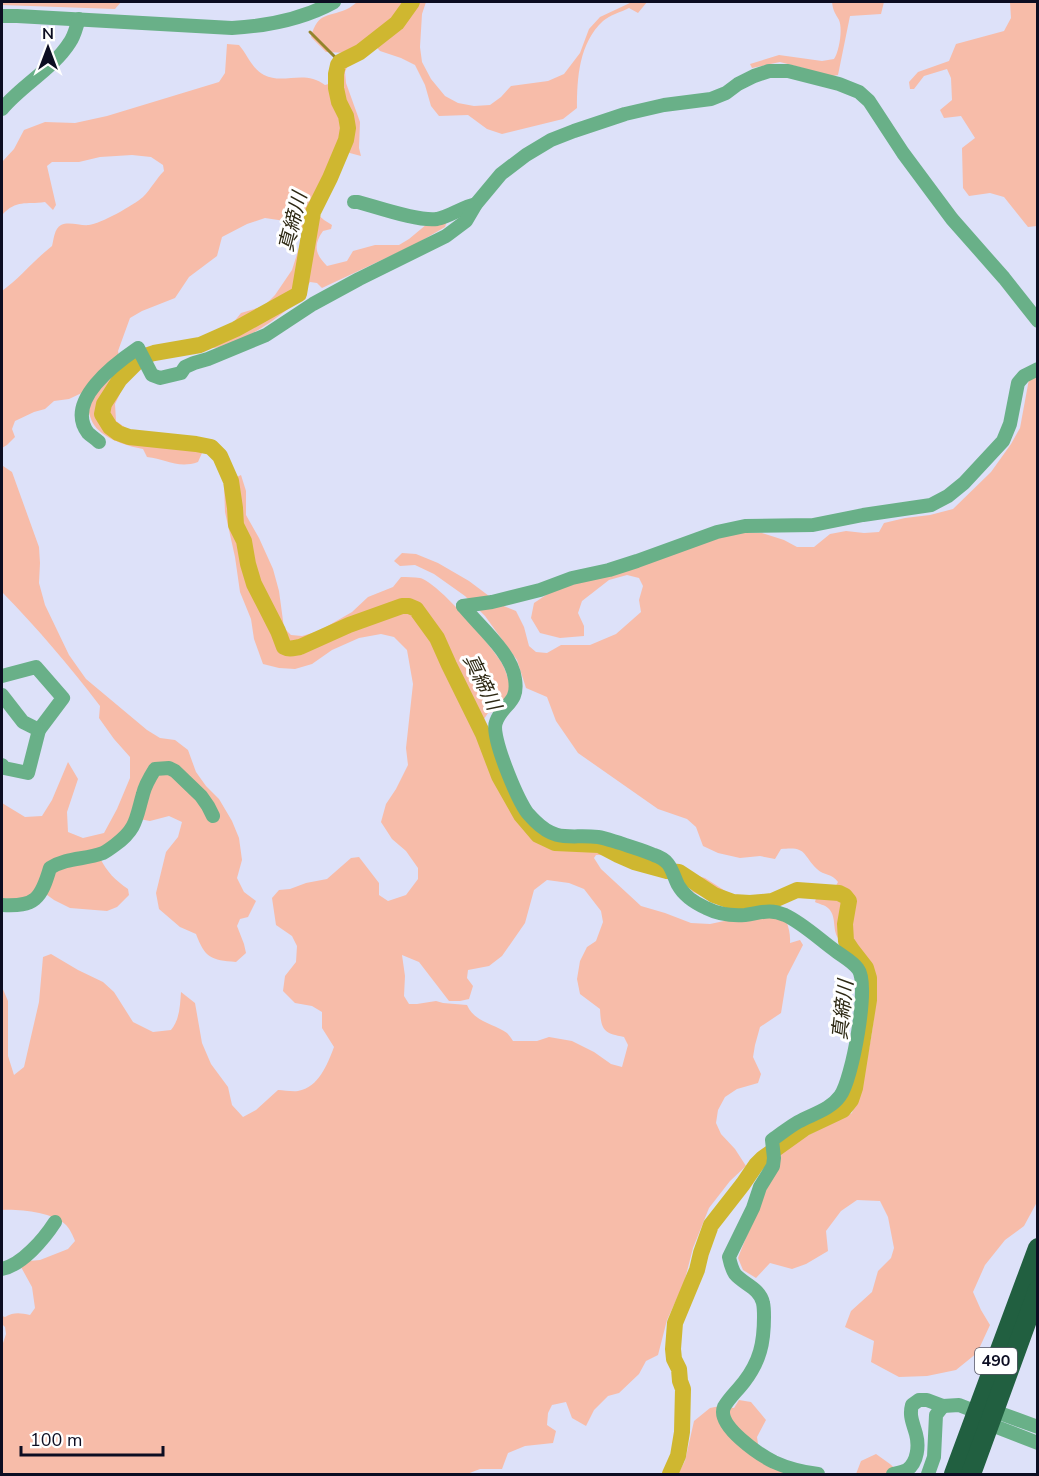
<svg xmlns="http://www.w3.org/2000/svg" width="1039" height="1476" viewBox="0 0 1039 1476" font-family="'Nunito Sans','Noto Sans JP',sans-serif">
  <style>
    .green { fill: #f7bca9; fill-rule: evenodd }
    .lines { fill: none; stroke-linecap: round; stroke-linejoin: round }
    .stream { stroke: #94842c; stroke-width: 3 }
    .river { stroke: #cfb730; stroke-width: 16 }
    .minor { stroke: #69b088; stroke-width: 14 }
    .highway { stroke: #215f40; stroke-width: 20 }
    .labels { text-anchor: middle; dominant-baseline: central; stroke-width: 6; stroke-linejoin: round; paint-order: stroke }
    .shield { fill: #fff; stroke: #555664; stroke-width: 1.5 }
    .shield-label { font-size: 16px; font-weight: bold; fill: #0c0d22 }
    .water-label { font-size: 20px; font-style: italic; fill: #2e2914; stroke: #fff }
  </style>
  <rect width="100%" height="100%" fill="#dde1f9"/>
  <g class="green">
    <path d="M2,2h119l-6,7 -113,-4z"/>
    <path d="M357,2h69l-4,12 -2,33 2,15 9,17 14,17 13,7 16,3 16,-1 11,-8 10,-11 37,-5 16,-7 16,-21 9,-24 11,-12 32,-15h15l-9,11 -9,-5c-8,4 -19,7 -26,13 -24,22 -26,57 -26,87l-14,11 -61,15 -15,-5 -19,-14 -29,1 -8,-10 -6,-21 -10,-20 -14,-7 -21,-7 -10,-11 -22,13 -22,-1 -15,-15c7,-27 19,-19 38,-29 1,0 8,-6 8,-6z"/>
    <path d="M832,2h52l-3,12 -31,2 -12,59 -11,2 -24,-9 -23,-6 -28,6 -2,-4 29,-9 43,6 12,-2c5,-7 9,-30 5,-39 -4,-7 -6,-9 -7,-18z"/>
    <path d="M1010,2h27v224l-9,1 -24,-30 -14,-4 -21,3 -6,-8 -1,-40 13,-10 -14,-22 -17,2 -4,-8 12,-10 -1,-22 -4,-9 -23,7 -10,13h-4l-1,-7 9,-10 31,-11 7,-17 48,-13 7,-13z"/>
    <path d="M227,44l12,1c8,9 13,24 25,30 20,10 40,-6 61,10l11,-3c2,-9 4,-17 13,-20l-4,10 1,11 14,39 -1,26 2,8 -15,-4 -18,24 -12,37 8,7 8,5 -1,4 -8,2c-10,14 -8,23 4,35l20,-5 6,-10 22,-6h24l10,-6 18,-15 20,-3 -2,6 -29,17 -94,44 -5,-5 -7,-1c-3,4 -5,9 -7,12 -16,20 -69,56 -93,54l-2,-10 25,-15 8,-10 23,-7 11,-11 17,-25 11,-35 3,-4 -14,-4 -7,-6 -20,-3 -18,6 -25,13 -5,19 -28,21 -14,21 -33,13 -12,7 -12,33 3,16 10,4 -16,33 1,17 14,10 39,12 33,6v4l-4,9c-20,7 -32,-3 -51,-5l-4,-8c-17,-3 -46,-12 -52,-30 -4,-9 -3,-20 -3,-29l-19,9 -15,2 -9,8 -11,3 -19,9 -3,8 3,8 -8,8 -5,3v-157c18,-13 32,-31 50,-45 2,-7 2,-17 9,-21 8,-4 19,1 28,0 11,-1 45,-20 54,-28 8,-8 13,-18 21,-26l-1,-6 -12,-8 -19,-2 -32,2 -21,5h-27l-5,4 9,39 -3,5 -8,-8c-20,3 -28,-3 -43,13v-53l12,-13 10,-19 21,-8 30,1 32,-7 112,-34 6,-9z"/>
    <path d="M1037,374v828l-13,24 -19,14 -20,25 -12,27 8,18 9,15 -13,28 -21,17 -29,6 -28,1 -28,-15 3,-21 -29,-14 6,-16 21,-19 6,-21 13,-13 3,-10 -6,-31 -8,-16 -23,-1 -16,11 -15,20 2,20 -22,13 -14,5 -22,-6 -14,15 -13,-8 -5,-12 5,-13 28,-67 9,-25 15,-11 57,-29c11,-33 38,-129 12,-157 -5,-5 -15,-6 -21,-11 -2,-2 -3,-5 -5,-7 -6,-9 -1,-22 -10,-30 -3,-3 -9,-4 -13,-6l2,-7h14l7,-13c-6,-9 -14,-6 -21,-13 -15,-15 -10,-23 -36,-20l-6,10 -15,-3 -20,2 -22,-5 -15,-7 -7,-19 -9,-8 -29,-10 -80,-56 -22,-32 -9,-24 -21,-9 -9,-28 -32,-44 -20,-20 -31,-22 -19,-9 -15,1 -6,-5 8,-8 14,1 22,9 31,18 32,24 15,6 8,16 5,19 7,6 11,1 14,-8h29l26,-11 25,-22 -2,-12 4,-14 -4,-8 -12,-3 -18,5 -27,21 -4,12 6,13v10l-24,2 -20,-5 -9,-15 3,-15 24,-16 111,-35 69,-19h24l22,7 13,7h17l16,-13 16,-3 18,2 15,-1 5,-9 21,-5 25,-3 23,-6 38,-37 20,-28 9,-16 9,-49z"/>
    <path d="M3,466l9,6 27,75 1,16 -1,20 6,22 24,50 17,24 61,51 13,8 15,2 13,10 8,22 10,14 13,13 13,22 7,17 3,22 -5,18 7,14 12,9 -8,16 -8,2 -3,7 7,18 2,9 -10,9c-25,-2 -31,-4 -40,-28l-16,-7 -21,-18 -3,-16 10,-41 12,-15 4,-15 -13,-6 -19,5 -16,-3 -34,40c7,14 15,22 28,31l1,6 -12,12 -10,4 -37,-3 -16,-8 -15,-11c-12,13 -21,11 -37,9v-95l23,14 17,-1 10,-16 16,-38 10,17 -11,33 1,20 15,6 21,-5 13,-24 13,-31v-21l-16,-18 -15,-21 1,-12c-31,-41 -63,-78 -98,-114v-125z"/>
    <path d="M241,475l5,16v24l13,23 14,31 6,22 5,37 7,7 11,1 17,-5 33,-19 16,-15 25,-10 8,-10c6,0 13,0 19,1 19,5 68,64 80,82 6,10 9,20 11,31l-14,20 -9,2 -4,6c2,19 13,38 20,56 5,13 7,28 13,40 1,4 5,8 8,11 21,27 49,30 78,15l56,21 11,15c-11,-3 -23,-5 -33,-9 -14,-6 -26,-14 -41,-13l-2,3 7,11 40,37 24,7 26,10 19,1 19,-4 4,-10 -40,-18 -10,-13 4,-6 18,5 25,16 24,3 23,8c8,12 14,23 13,38l10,-3 3,5 -16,31 -6,37 -21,14 -5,18 -2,12 8,17 -3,9 -21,6 -12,8 -7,13 -2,13 5,11 14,15 11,17 -16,15 -21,27 -16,40 -9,35 -17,37 -9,35 -12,6 -7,13 -20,19 -11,3 -14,14 -8,16 -14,-8 -6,-16 -14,3 -4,8 -1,12 9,6 -3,12 -28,3 -17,7 -6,16h-22l-13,5h-465v-128l4,-12 -1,-7 -3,-3v-8l3,1c9,-5 15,-4 25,-2l5,-7 -3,-21 -11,-20 8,-6 11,-1 28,-11 7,-8c-2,-5 -5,-12 -9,-16 -14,-13 -47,-16 -64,-15v-98l1,-10 -1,-3v-112l6,14v55l6,19 10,-8 15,-65 4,-45 8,-3 27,16 25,12 11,10 19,30 20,10 18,-2c9,-11 9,-25 10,-38l14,11 7,40 9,21 17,23 4,18 11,12 13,-7 22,-20c6,0 14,2 20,1 21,-4 29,-26 36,-44l-12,-19v-16l-10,-6 -17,-3 -12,-12 2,-15 11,-14 1,-16 -5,-10 -16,-11 -4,-27 7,-8 11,-1 16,-6 21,-4 24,-21 8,-1 20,26v12l9,6 18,-6 12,-16v-11l-12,-17 -14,-12 -11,-17 5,-18 10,-15 12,-24 -2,-17 7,-64 -6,-34 -13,-13 -13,-3 -22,4 -27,12 -20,14 -17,5 -16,-1 -16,-4 -9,-25 -3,-20 -11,-27 -5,-35 -10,-45 -1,-29zM547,880l22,3 15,6 17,22 2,11 -7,19 -9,6 -7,14 -3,18 3,15 20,15c1,22 4,24 24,28l4,8 -6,22 -11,-3 -17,-12 -22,-11 -23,-4 -12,4h-24c-2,-3 -4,-6 -6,-8 -12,-9 -33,-11 -40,-28l-24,-2 -7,-2 -19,3h-8l-5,-8 1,-20 -3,-21 17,7 30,39h11l9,-2 4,-13 -6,-8 1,-8 21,-4 13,-10 23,-33 9,-33z"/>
    <path d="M739,1400l12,2 15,18 -9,17 3,21 41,16h-123l7,-13 9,-40 16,-13 10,-2 14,2z"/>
    <path d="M876,1454l14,10 11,10h-45l5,-13z"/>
  </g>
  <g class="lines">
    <path class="stream" d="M310,32l30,30"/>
    <path class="river" d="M412,2l-15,21 -37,29 -20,10 -2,3 -2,9v14l3,14 7,14 2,12 -2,12 -16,38 -17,34 -14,82 -63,35 -36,16 -46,8 -12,4 -22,22 -16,25 -2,10 8,13 8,6 11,4 67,7 15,3 9,9 11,25 4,27 1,17 8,16 4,23 6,20 24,47 6,16c5,3 10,1 16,0l49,-22 53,-19h7l7,3 21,29 12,27 34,69 16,42 22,39 17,20 17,8 44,2 19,10 16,7 33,9 12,1 35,23 19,7 17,1 22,-2 25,-11 42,3 6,3 4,5 -4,23 1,17 6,9 14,18 3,10v22l-14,88 -4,12 -8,10 -38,18 -42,30 -7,7 -13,19 -32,41 -10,28 -4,17 -22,53 -2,26 1,10 5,10 1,12 3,8 -1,43 -4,24 -8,18"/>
    <g class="minor">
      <path d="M2,16h15l215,12c35,-2 71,-9 102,-26"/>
      <path d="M2,109c20,-24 51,-40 68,-67 5,-7 6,-15 9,-23"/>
      <path d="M354,202h4c19,5 61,20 79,17 14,-3 25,-12 39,-15"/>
      <path d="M99,442c-3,-3 -8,-6 -11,-9 -24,-32 28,-70 50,-85l14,27 8,3 21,-5 4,-6 9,-4 14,-4 58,-24 47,-31 46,-25 87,-43 20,-15 10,-17 25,-30 25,-19 25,-15 23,-9 51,-17 39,-9 47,-6 15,-6 12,-9 16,-8 15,-5h19l51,13 20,8 10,9 34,52 49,66 52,59 34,43"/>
      <path d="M463,606c16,20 49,47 52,73 4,25 -12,24 -19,43 -6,14 21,75 30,89 2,3 6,7 9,10 22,22 36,13 63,16 7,1 15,4 22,6 11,4 23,7 34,12 18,6 17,16 24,30 6,11 17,18 28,23 12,6 25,8 39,7 16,-2 24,-7 40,0 19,9 35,25 52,37 7,5 16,10 21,17 12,15 -6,112 -18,127 -10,14 -28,18 -42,26 -9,5 -17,12 -26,18l2,18 -1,8 -13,21 -7,21 -24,49c1,5 3,12 6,17 8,10 25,14 28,29 1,4 1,10 1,14 0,26 -4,44 -20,65 -6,8 -15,16 -20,25 -8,19 36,48 50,55 13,6 29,10 44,12"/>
      <path d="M463,606l29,-4 48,-12 32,-12 37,-8 28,-9 80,-29 28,-6 68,-1 50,-10 68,-10 17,-9 16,-13 39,-42 7,-17 8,-41 6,-7 14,-7"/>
      <path d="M2,676l34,-9 27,31 -24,32 -11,43 -24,-5 -2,-3"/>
      <path d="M2,695l21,27 16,8"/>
      <path d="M2,905c33,2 39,-6 48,-37 18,-11 34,-8 53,-15 4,-2 8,-5 12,-8 22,-16 21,-27 28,-51 2,-9 7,-17 12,-25l14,-1 6,3 26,25 7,10 5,10"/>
      <path d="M2,1269c20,-4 42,-30 53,-47"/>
      <path d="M985,1420l4,4 49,19"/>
      <path d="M893,1474c4,-1 10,-2 14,-4 11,-8 12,-25 9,-36 -3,-11 -7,-18 -4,-29l7,-5h8l16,6 16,-1 18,7 17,-1 44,16"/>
      <path d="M928,1474l6,-17 2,-42 7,-9"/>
    </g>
    <g class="highway">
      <path d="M954,1474l84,-226"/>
      <path d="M971,1474l67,-184"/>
    </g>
  </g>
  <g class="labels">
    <rect class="shield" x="975" y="1348" width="42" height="26" rx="4.5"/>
    <g class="shield-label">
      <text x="996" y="1361">490</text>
    </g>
    <g class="water-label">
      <text transform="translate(293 222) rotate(-76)">真締川</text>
      <text transform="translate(482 682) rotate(64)">真締川</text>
      <text transform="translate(843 1010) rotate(-84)">真締川</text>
    </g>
  </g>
  <rect width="1039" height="1476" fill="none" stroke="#0c0d22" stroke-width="6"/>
  <g transform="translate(48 48)" stroke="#ffffff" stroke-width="4.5" paint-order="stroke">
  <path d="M0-4.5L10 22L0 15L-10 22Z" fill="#0c0d22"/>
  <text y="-9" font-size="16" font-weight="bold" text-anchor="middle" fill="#0c0d22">N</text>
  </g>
  <path d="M21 1446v9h142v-9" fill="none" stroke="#0c0d22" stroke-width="3"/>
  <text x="30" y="1446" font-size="18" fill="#0c0d22" stroke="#ffffff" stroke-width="4.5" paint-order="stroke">100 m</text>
</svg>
